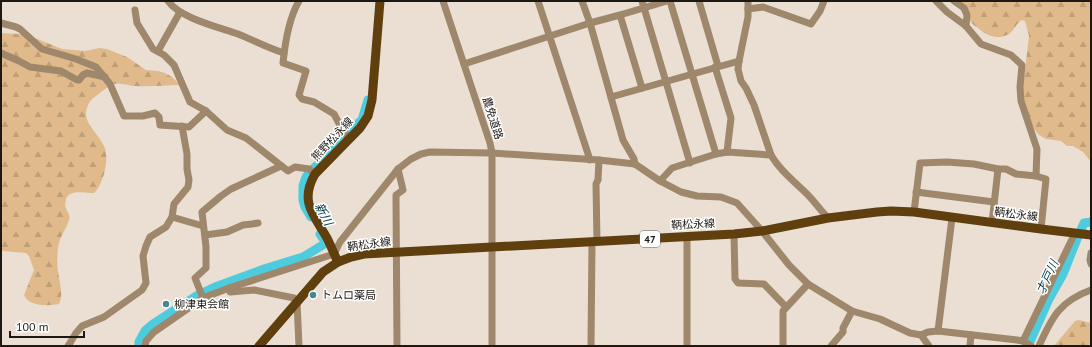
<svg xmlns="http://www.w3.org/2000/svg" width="1092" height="347" viewBox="0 0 1092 347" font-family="'PT Sans','Noto Sans JP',sans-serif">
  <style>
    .forest { fill: url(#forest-firs) }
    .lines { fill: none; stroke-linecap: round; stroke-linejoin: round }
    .river { stroke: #4ecbdd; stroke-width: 9 }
    .minor { stroke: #9e876a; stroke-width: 7 }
    .major { stroke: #5f3f0e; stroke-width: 9 }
    .poi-dot { fill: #438994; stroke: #fff; stroke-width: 1.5 }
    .labels { text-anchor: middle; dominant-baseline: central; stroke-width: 3; stroke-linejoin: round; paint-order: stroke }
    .shield { fill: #fff; stroke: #605d5a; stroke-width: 1 }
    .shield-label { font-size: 10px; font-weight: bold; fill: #1c1814 }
    .street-label { font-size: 11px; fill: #1c1814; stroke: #fff }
    .poi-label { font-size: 11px; fill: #1c1814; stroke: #fff; text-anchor: start }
    .water-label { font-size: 12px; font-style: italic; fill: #003b43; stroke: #fff }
  </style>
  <defs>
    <pattern id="forest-firs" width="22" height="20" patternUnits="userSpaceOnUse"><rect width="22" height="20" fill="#e0ba8b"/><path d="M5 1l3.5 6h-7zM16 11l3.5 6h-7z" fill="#c09f77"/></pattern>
  </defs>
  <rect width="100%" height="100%" fill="#eadfd2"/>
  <g class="forest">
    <path d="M958,1h133v161l-8,-10 -10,-6h-6l-6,-5 -15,-2 -7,-4 -5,-6 -10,-26 -1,-16 6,-51 -4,-15 -3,-1c-7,4 -8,12 -15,15 -11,5 -21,0 -29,-7 -2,-1 -5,-3 -7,-6 -5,-7 -7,-14 -13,-21z"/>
    <path d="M1,33l19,1 15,4 27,11 23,2 15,-3 7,1 20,8 19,13 12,1 7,2 7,4 8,8c-15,0 -29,2 -44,1 -7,0 -15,-4 -22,-2 -5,1 -18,12 -23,16 -14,20 5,29 13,46 4,8 2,20 0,28 -2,6 -5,15 -10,19 -9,0 -25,-4 -28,6 0,2 -1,5 -1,6 1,6 6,9 4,15 -3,10 -10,17 -11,29 -1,6 -1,15 0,22 1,10 6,23 1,33 -11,2 -30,3 -35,-9l10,-25 -5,-14 -3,-3 -23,-2 -2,-2z"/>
    <path d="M1079,320l12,3v21l-6,2h-31l21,-25z"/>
  </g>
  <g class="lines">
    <g class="river">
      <path d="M311,217l-6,-10 -2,-7v-14l3,-9 7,-8 17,-16 18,-21 14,-12 6,-20"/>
      <path d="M139,346v-4l6,-11 8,-7 45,-29 17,-8 49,-18 39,-12 23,-14 -6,-9"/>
      <path d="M1028,346l21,-47 14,-25 14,-35 7,-16 7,-1"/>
    </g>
    <g class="minor">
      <path d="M168,1c12,17 50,26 70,33 15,6 30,14 46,19"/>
      <path d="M299,1c-10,17 -14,42 -16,62l23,8 -7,24 3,4 12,3 20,12 8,15 7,10"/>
      <path d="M443,1l47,142 2,10v193"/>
      <path d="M538,1l52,159"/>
      <path d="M582,1l8,22 33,117 11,19 1,5"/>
      <path d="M642,1l48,162"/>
      <path d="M670,1l46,153"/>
      <path d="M699,1l19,65"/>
      <path d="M748,1v16l-9,44 -1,8 3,12 5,7 8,17 17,50c9,16 24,27 36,39 8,8 14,17 21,24"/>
      <path d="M936,1l11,11 19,14 15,18 30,11 11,10 -2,22 1,14 16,48 -1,27"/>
      <path d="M954,1l10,7 3,7 -1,11"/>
      <path d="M748,9l15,-2 48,17 9,-13 4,-10"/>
      <path d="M135,10l2,13 16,26 11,6 10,10 16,37 16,9 21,19 19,8 42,33 7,-4 14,2 6,5"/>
      <path d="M620,15l22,73"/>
      <path d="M1,23l15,4 4,2 22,20 34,10 20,8 14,17 14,32h19l12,-3 4,4 1,8 29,2 17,-16"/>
      <path d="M158,51l22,-39"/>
      <path d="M1,53l18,8 11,6 31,4 16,9h2l4,-5 4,-2 18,4"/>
      <path d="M464,64l126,-41 30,-8 47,-14"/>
      <path d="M715,67l16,51 -4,34"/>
      <path d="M611,97l128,-36"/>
      <path d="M660,181l12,-13 44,-14 11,-2 44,3"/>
      <path d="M916,192l78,10"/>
      <path d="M914,212l6,-49 27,-1 27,2 24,5h8l10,5 20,2 10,3 -5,50"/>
      <path d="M172,217l31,9"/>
      <path d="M992,223l6,-54"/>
      <path d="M734,234l1,45 3,4 26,1 22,23"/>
      <path d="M205,235l22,-3 16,-7 9,-1 6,-1"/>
      <path d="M597,242l-1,-58 2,-4 1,-20"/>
      <path d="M1091,253l-1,7 1,4"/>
      <path d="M229,288l1,4 24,-2 40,8 3,4 2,44"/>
      <path d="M203,298l-8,-20 11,-10v-21l-4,-35 19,-16 10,-7 50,-23"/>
      <path d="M938,331l14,-113"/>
      <path d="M921,335l8,11"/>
      <path d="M1023,341l52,-108"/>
      <path d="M68,346l2,-3 6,-10 6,-7 22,-9 38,-27 4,-7 -3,-27 3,-10 4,-9 16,-10 6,-10 2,-13 14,-17 1,-7 -2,-11v-15l-5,-28"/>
      <path d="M145,346l1,-5 8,-9 49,-34 26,-10 105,-34 6,-12 58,-73 13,-10 10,-5 9,-2 62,1 107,7 36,4 25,17 21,11 16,4 24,1 16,6 25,28 27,34 19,19 44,27 28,8 30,14 11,2 7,-3 10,-1 79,9 6,1 8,5"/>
      <path d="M397,346l-1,-151 7,-5 -5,-21"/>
      <path d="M591,346l1,-104"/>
      <path d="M687,346v-109"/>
      <path d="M783,346v-35l25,-27"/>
      <path d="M831,346l12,-14v-4l9,-17"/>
      <path d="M970,346l1,-11"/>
      <path d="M1039,346c13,-29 21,-45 52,-56"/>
    </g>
    <g class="major">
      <path d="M338,262c-4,-8 -7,-16 -11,-24 -13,-23 -28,-36 -12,-64l45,-46 8,-12 4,-16 8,-99"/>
      <path d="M259,346l64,-74 15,-10 13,-5 13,-3 370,-20 28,-3 66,-13 49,-6 14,-1 23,1 127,17 50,6"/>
    </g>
  </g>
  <g class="poi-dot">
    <circle cx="313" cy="295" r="4"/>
    <circle cx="166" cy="304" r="4"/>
  </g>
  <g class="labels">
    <rect class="shield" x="640" y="231" width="20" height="16" rx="3"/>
    <g class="shield-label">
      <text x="650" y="239">47</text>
    </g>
    <g class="street-label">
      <text transform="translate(493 118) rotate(72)">農免道路</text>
      <text transform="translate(332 139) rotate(-47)">熊野松永線</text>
      <text transform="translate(1016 214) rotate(7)">鞆松永線</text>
      <text transform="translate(693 224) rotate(-3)">鞆松永線</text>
      <text transform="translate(369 244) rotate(-8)">鞆松永線</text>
    </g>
    <g class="poi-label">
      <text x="321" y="295">トムロ薬局</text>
      <text x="174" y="304">柳津東会館</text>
    </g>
    <g class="water-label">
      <text transform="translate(324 214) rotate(62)">新川</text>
      <text transform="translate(1047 277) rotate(-65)">才戸川</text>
    </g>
  </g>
  <rect width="1092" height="347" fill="none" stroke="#1c1814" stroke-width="4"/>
  <path d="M10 331v6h74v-6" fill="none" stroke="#1c1814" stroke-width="2"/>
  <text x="16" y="331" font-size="12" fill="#1c1814" stroke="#ffffff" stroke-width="3" paint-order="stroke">100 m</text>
</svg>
